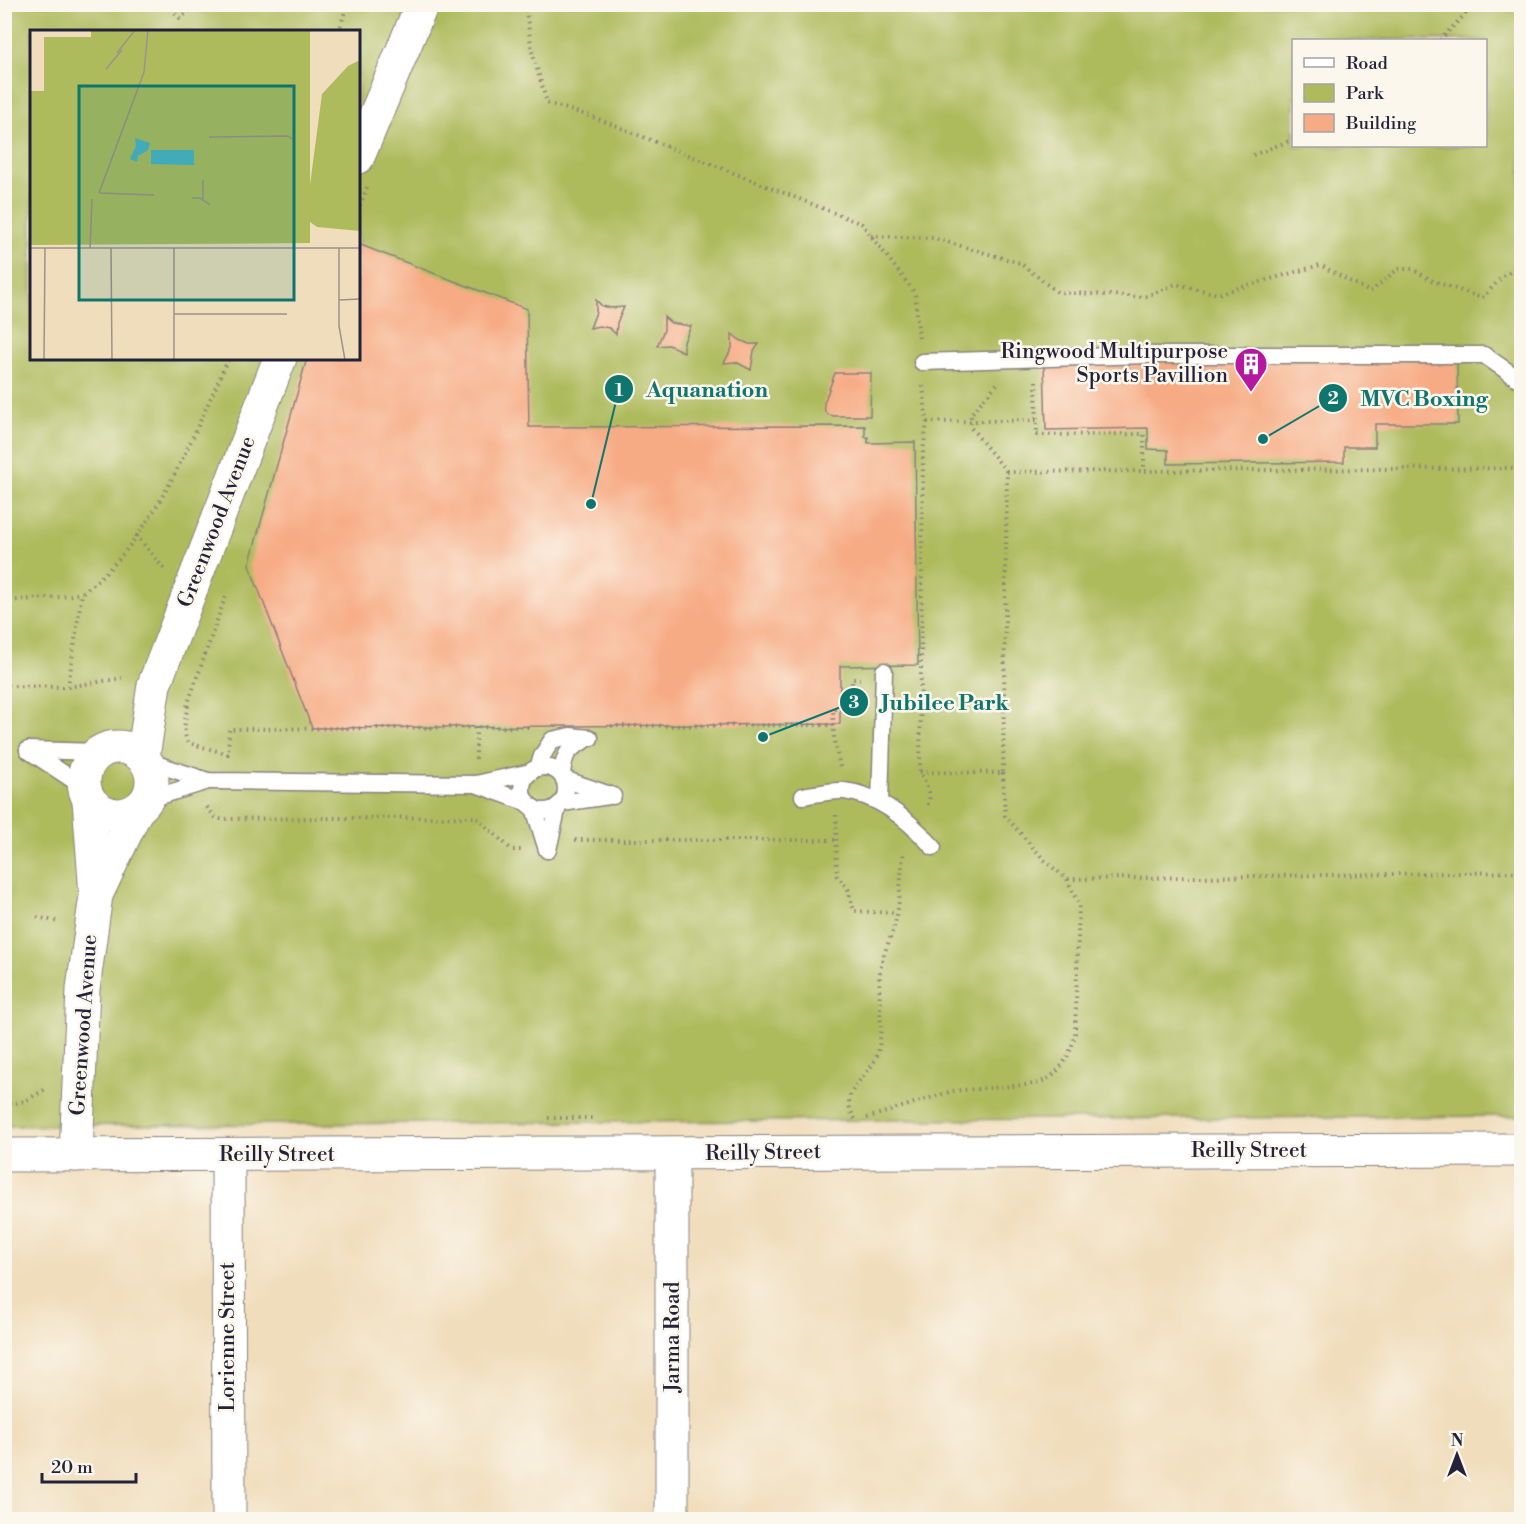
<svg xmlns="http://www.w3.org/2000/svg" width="1526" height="1524" viewBox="0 0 1526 1524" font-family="'Libre Bodoni',serif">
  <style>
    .green { fill: #aebb5d; stroke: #686e4c; stroke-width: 1.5; fill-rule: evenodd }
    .building { fill: #f7ab84 }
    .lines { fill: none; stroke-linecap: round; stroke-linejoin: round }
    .service-casing { stroke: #89807c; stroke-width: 19 }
    .minor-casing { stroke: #89807c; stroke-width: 35 }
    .tertiary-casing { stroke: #89807c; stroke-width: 35 }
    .path { stroke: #89807c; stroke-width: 4; stroke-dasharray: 1.5 4.5; stroke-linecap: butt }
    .service { stroke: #fff; stroke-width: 16 }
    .minor { stroke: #fff; stroke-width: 33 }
    .tertiary { stroke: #fff; stroke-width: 33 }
    .labels { text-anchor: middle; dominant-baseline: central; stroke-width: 5; stroke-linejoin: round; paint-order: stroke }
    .poi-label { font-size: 21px; fill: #22223b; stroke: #fbf7ec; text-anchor: end }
    .street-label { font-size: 21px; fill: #22223b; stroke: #fbf7ec }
    .inset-road { fill: none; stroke: #9e9288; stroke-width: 1.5 }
    .view { fill: #0f766e; fill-opacity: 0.15; stroke: #0f766e; stroke-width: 3 }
    .inset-edge { fill: none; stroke: #22223b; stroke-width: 3 }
    .leader { fill: none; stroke: #0f766e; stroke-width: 2 }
    .callout-dot { fill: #0f766e; stroke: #fbf7ec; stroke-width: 2 }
    .mark-label { font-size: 18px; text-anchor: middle; font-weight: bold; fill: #fff }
    .callout-label { font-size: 22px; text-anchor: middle; font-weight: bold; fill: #0f766e; stroke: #fbf7ec; stroke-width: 5; stroke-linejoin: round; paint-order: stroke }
  </style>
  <rect width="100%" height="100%" fill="#fbf7ec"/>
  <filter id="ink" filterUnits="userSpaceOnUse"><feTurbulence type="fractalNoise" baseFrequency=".0167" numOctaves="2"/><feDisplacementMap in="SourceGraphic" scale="12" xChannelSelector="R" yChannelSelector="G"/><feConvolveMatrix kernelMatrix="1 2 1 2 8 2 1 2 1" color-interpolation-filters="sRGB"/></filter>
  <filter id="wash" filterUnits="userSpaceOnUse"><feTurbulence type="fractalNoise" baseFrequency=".008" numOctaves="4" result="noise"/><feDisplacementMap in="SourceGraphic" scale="24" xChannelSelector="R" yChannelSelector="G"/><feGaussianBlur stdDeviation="1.35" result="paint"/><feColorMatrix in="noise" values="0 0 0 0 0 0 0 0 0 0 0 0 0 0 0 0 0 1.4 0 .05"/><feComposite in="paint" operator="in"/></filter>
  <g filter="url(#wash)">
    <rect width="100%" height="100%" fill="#f0ddbc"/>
    <path class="green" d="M4,5h1517v1111l-1516,10zM32,32h326v326h-326zM1294,40h192v106h-192z"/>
    <g id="blocks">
      <g class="building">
        <path d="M358,244l169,65 2,118 336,-1v11h3v6l47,-1 3,223 -78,1v58l-528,4 -63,-163 58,-207h51z"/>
        <path d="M596,300l6,6 9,2 13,-1 -7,16 -1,11 -7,-6 -10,-2 -9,2 6,-16z"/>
        <path d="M664,317l7,6 20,3 -7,16v10l-15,-7 -12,1 7,-16z"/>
        <path d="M732,334l8,6 9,4h10l-5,7 -3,19 -15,-8 -12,1 8,-15z"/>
        <path d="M1457,360l1,64h-83v23h-31v15l-176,2v-14l-20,-1v-21l-102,2 -2,-67z"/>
        <path d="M835,373h36l-1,43h-36l-5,-1 -4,-3 -1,-9z"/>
      </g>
    </g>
  </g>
  <g filter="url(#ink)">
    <use href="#blocks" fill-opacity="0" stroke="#89807c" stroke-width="1.5"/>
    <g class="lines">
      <g class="service-casing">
        <g id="service">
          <path d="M922,362l224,-7h338l33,23"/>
          <path d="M28,750l71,2"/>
          <path d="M28,750l56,37"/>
          <path d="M147,761l61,20 268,3 55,-12"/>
          <circle cx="544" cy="789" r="22"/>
          <path d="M538,768l4,-12 10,-16 18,-4 20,2"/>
          <path d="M562,775c2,-23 6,-26 27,-37"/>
          <path d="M564,779l49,17"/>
          <path d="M476,784l52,19"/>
          <path d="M803,796c13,-2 28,-6 41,-5 36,4 66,30 89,56"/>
          <path d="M147,800l61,-19"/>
          <path d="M880,802l4,-131"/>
          <path d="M562,803l47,-7"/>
          <path d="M534,808l13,42"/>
          <path d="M548,850l10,-44"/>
        </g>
      </g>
      <g class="minor-casing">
        <g id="minor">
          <path d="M358,157l64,-153"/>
          <circle cx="118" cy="781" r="34"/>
          <path d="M143,757l11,-72 126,-327"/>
          <path d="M97,893l40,-84"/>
          <path d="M76,1155l7,-166 13,-94 -7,-95"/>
          <path d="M228,1155l1,365"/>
          <path d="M672,1520v-366"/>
        </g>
      </g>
      <g class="tertiary-casing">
        <path id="tertiary" d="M4,1155l1518,-5"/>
      </g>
      <g class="path">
        <path d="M167,4l13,14 19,-14"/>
        <path d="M525,4l7,47 15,52 46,14 269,107 53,69 4,46"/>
        <path d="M339,32l8,-28"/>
        <path d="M1440,40l35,-36"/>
        <path d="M1253,155l41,-16"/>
        <path d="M358,211l9,-24"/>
        <path d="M871,236l62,2 87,25 37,29 87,5 32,-13 42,10 102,-29 50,27 28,-23h14l21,12 49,17 21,-22 12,-7 7,5"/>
        <path d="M1036,381l1,54 107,-1v37"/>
        <path d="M997,384l-26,30v14l36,44"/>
        <path d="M923,386l4,36 -4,29 -3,321c5,12 14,21 7,34"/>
        <path d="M927,422l110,-2"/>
        <path d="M136,535l29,35"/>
        <path d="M4,601l57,-4 21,-4"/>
        <path d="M8,686l60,1 54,-9"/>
        <path d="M68,687l14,-94c73,-54 109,-155 147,-235"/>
        <path d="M187,706l39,-111"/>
        <path d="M188,706c-3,13 -6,25 0,37l40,11 1,-25 302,-2"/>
        <path d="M611,726l223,-1"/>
        <path d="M476,759v-32"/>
        <path d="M840,767l-6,-28 -1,-30h18l1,-30h8"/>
        <path d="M920,772l83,1 4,-301 513,-4"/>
        <path d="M207,807l8,10 6,2 255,-2 36,33h12"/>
        <path d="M836,815l1,61 11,13 6,22 43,2"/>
        <path d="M575,840h261"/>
        <path d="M1068,879l454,-7"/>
        <path d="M37,917l22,5"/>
        <path d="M4,1105l21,-4 21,-12"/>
        <path d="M548,1118h46"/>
        <path d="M867,1118l85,-27 83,-7c23,-6 36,-28 40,-51l4,-128 -12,-26 -21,-17 -41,-46 -2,-43"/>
        <path d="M855,1119c-19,-29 13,-38 22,-64 8,-25 0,-56 3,-83 2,-18 12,-35 16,-53 5,-23 4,-46 8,-69"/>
      </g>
      <use href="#service" class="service"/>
      <use href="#minor" class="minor"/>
      <use href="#tertiary" class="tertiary"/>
    </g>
  </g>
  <defs>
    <g id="building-pin" transform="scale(1.725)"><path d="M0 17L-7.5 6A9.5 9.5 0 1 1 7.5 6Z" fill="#b5179e" stroke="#fbf7ec"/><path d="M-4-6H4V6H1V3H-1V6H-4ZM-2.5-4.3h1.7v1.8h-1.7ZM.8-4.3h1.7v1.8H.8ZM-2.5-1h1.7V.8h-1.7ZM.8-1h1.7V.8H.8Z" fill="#fff"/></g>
  </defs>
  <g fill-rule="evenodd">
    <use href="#building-pin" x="1251" y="364"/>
  </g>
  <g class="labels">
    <g class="poi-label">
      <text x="1228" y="352">Ringwood Multipurpose<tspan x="1228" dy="24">Sports Pavillion</tspan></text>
    </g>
    <g class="street-label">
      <text transform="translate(217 522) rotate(-69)">Greenwood Avenue</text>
      <text transform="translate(84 1025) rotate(-86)">Greenwood Avenue</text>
      <text x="1249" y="1151">Reilly Street</text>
      <text transform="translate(763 1153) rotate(-1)">Reilly Street</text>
      <text x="277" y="1155">Reilly Street</text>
      <text transform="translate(228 1337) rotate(-90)">Lorienne Street</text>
      <text transform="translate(673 1337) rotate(-90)">Jarma Road</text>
    </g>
  </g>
  <g transform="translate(30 30)">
    <rect width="330" height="330" fill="#f0ddbc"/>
    <path d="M61,0h219v155l12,-91 26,-28 12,-6v171l-43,-4 -7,-5v21l-280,2v-154h14v-54h47z" fill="#aebb5d"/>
    <path d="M105,108l15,5 -2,7 -10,6 -1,6 -7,-3 6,-13zM121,120h43v15l-43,-1z" fill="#4ab4c8"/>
    <path class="inset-road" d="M87,23l18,-23M76,39l16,-19M179,107l79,-1 4,3M69,163l45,-121 4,-42M70,163l54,2M162,168h8l10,7M173,169v-19M0,218h330M60,218l2,-49M81,218l1,112M144,218v112M309,218v78l6,34M309,270l21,-1M144,284h113M14,330l1,-112"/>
    <path class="view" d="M49,56h215v214h-215z"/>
    <rect width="330" height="330" class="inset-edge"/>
  </g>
  <path class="leader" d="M591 504L619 389M1263 439L1333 398M763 737L854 702"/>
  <g class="callout-dot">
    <circle cx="591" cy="504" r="6"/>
    <circle cx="1263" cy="439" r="6"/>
    <circle cx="763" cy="737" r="6"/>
    <circle cx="619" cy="389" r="15"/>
    <circle cx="1333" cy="398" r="15"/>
    <circle cx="854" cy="702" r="15"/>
  </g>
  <g class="mark-label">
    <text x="619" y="396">1</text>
    <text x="1333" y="404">2</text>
    <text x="854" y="708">3</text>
  </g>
  <g class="callout-label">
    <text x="707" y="397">Aquanation</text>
    <text x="1424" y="406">MVC Boxing</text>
    <text x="945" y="710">Jubilee Park</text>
  </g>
  <rect width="1526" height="1524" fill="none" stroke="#fbf7ec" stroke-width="24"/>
  <rect x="1292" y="39" width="195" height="108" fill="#fbf7ec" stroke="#a4a2a5" stroke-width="1.5"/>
  <rect x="1304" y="58" width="30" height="9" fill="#ffffff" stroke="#a4a2a5" stroke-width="1.5"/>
  <text x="1346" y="69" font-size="18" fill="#22223b">Road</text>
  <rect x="1304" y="84" width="30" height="18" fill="#aebb5d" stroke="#a4a2a5" stroke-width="1.5"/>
  <text x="1346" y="99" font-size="18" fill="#22223b">Park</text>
  <rect x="1304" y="114" width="30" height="18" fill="#f7ab84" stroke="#a4a2a5" stroke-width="1.5"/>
  <text x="1346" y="129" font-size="18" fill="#22223b">Building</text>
  <g transform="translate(1457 1455)" stroke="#fbf7ec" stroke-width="4.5" paint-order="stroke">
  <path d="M0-4.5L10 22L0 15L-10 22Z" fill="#22223b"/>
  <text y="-9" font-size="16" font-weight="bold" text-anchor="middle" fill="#22223b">N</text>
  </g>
  <path d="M42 1473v9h94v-9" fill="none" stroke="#22223b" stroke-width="3"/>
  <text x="51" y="1473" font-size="18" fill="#22223b" stroke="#fbf7ec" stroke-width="4.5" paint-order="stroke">20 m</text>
</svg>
